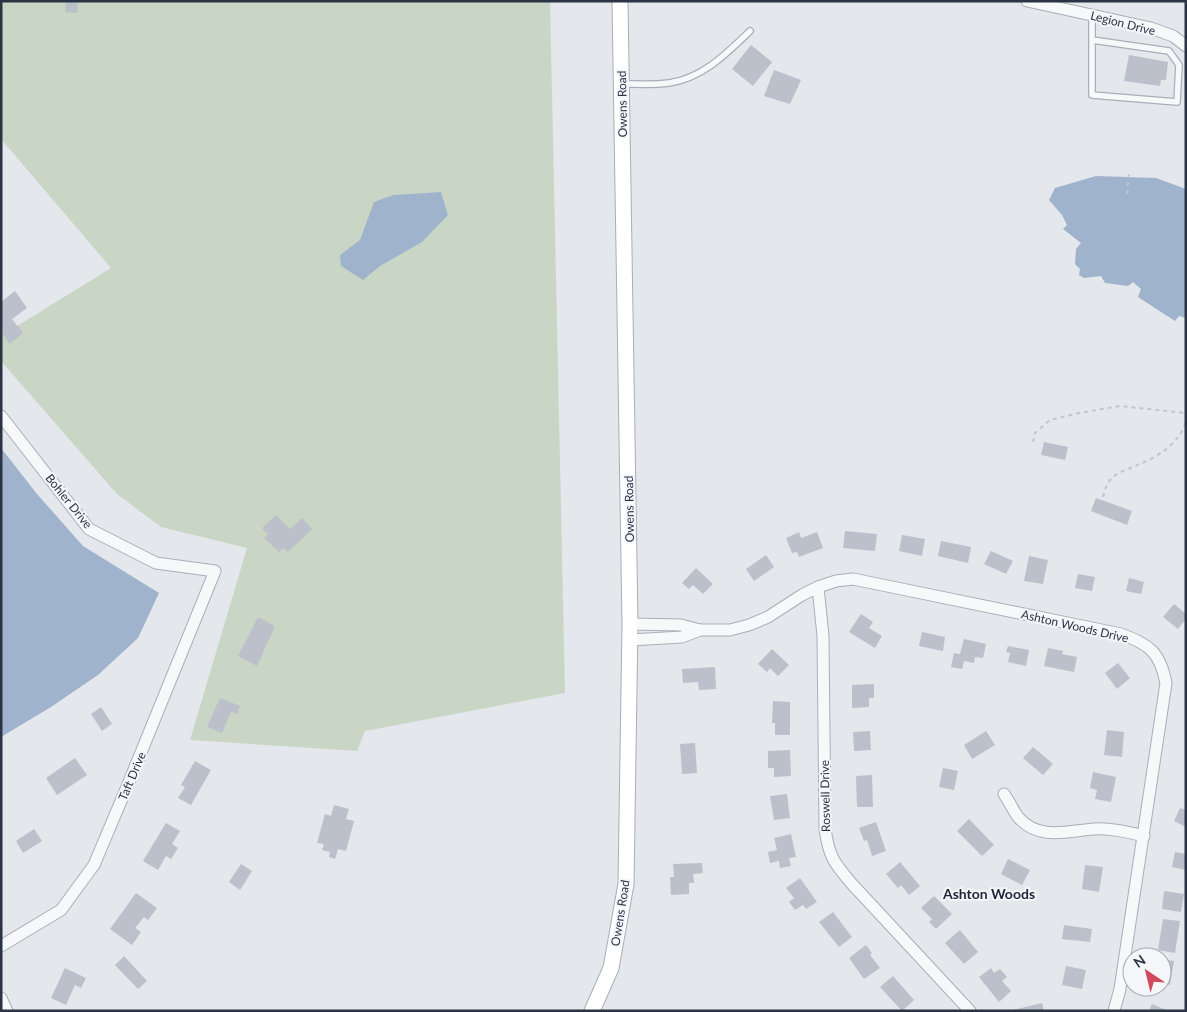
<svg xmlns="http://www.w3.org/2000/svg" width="1187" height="1012" viewBox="0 0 1187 1012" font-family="Lato,sans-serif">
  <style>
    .green { fill: #c9d6c5 }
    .water { fill: #9fb4cc }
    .building { fill: #bbc0ca }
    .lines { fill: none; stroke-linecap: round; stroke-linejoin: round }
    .lane-casing { stroke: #a9aeb7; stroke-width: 8 }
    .street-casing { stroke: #a9aeb7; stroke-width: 13 }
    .secondary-casing { stroke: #a9aeb7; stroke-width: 17 }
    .path { stroke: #c2c5cb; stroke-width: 2; stroke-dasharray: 4 4; stroke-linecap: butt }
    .lane { stroke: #f7f8fa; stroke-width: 5.5 }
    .street { stroke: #f7f8fa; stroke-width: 11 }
    .secondary { stroke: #fff; stroke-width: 15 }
    .labels { text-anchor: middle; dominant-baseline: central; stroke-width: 4; stroke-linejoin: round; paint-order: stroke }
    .street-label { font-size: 12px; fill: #2b3445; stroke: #f4f6f9 }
    .neighbourhood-label { font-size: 14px; font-weight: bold; fill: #1d2536; stroke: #f4f6f9 }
  </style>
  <rect width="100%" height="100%" fill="#e4e7ec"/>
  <path class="green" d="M1,1h549l15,692 -200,38 -8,20 -167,-11 57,-192 -86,-21 -44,-33 -116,-133v-25l110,-68 -110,-129z"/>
  <g class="water">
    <path d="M1096,176l60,2 30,11v129l-7,-2 -4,5 -37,-24 3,-8 -8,-7 -5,4 -23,-3 -4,-7 -17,2 -5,-3 1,-6 -5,-5 1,-15 5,-6 -18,-14 4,-4 -5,-10 -13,-15 6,-12z"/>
    <path d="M441,192l7,23 -26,27 -42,24 -17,14 -22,-14 -1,-11 20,-15 14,-38 19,-7z"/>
    <path d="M1,448l36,46 46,52 76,47 -21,45 -40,37 -47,32 -50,30z"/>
  </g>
  <g class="building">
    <path d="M66,1h12l-1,12 -12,-1z"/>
    <path d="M751,45l21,17 -19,24 -21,-17z"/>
    <path d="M1129,55l39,7 -2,18h-5l-1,6 -36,-5z"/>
    <path d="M774,70l27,10 -11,24 -26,-8z"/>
    <path d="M15,291l12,17 -15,11 11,14 -13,11 -9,-12v-30z"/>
    <path d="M1044,442l24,5 -3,13 -24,-5z"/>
    <path d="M1096,498l36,13 -5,14 -36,-14z"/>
    <path d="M276,515l14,14 12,-11 10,11 -24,23 -5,-4 -4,4 -15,-14 4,-4 -6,-6z"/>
    <path d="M845,531l32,3 -2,17 -32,-3z"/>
    <path d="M799,532l2,6 16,-6 6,16 -24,9 -2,-5 -5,1 -6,-15z"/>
    <path d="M902,535l23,4 -3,17 -23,-5z"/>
    <path d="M941,541l30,6 -3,16 -30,-7z"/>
    <path d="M991,551l22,10 -7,13 -22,-10z"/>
    <path d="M766,555l8,12 -20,14 -8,-12z"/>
    <path d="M1029,556l19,4 -5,24 -19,-3z"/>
    <path d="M696,568l17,16 -10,10 -10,-9 -4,4 -7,-6z"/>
    <path d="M1078,574l17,3 -3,14 -17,-3z"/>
    <path d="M1129,578l15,4 -3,12 -15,-3z"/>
    <path d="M1174,604l12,10v5l-8,10 -15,-12z"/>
    <path d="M861,614l12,8 -4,6 13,8 -7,12 -26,-16z"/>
    <path d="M258,617l17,9 -18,40 -19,-10z"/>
    <path d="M922,632l23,5 -2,14 -24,-5z"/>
    <path d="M964,639l22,5 -3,14 -8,-1 -1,6 -10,-2 -2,8 -11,-2 3,-14 6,1z"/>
    <path d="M1008,646l21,4 -3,16 -18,-4 2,-9 -4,-1z"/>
    <path d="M1048,648l15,3 -1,3 15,3 -3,15 -30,-6z"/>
    <path d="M772,649l17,16 -11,11 -8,-8 -3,4 -9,-8z"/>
    <path d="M1118,663l12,15 -13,11 -12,-16z"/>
    <path d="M715,667l1,22 -17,1 -1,-8 -15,1 -1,-14z"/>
    <path d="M874,684v14h-5v9l-17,1v-23z"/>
    <path d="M220,698l20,8 -3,8 -6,-2 -9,21 -15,-6z"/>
    <path d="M773,701l17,1v33h-15v-12h-3z"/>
    <path d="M101,707l11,17 -10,7 -11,-17z"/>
    <path d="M1107,730l17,2 -2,25 -18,-2z"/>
    <path d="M870,731l1,19 -17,1 -1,-19z"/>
    <path d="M986,731l9,14 -23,14 -8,-14z"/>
    <path d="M695,743l2,30 -15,1 -2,-30z"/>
    <path d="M1033,747l20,17 -10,11 -20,-17z"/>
    <path d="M790,750l1,26 -17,1v-9h-6v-17z"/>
    <path d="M75,758l12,17 -30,20 -11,-17z"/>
    <path d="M195,761l16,9 -20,35 -13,-7 7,-11 -4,-2z"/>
    <path d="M943,768l15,3 -4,19 -15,-3z"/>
    <path d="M1093,772l23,5 -5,25 -16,-3 2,-9 -7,-2z"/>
    <path d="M872,775l1,32h-16l-1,-31z"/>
    <path d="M787,794l3,24 -16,2 -4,-24z"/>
    <path d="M334,805l15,4 -3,10 8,2 -8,30 -8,-2 -3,10 -6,-2 1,-5 -8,-2 2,-6 -7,-1 8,-29 6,2z"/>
    <path d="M1180,808l6,2v17l-12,-6z"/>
    <path d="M969,819l25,26 -12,11 -25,-25z"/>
    <path d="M876,822l10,29 -14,5 -5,-16 -3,1 -5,-13z"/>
    <path d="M166,823l14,8 -8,13 6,4 -7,11 -5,-3 -8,14 -15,-9z"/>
    <path d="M34,829l8,12 -19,12 -7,-12z"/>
    <path d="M791,834l5,23 -7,1 2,8 -11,2 -1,-7 -9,2 -2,-11 9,-2 -3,-12z"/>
    <path d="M1175,852l11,2v16l-14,-3z"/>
    <path d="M1008,859l22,11 -8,15 -21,-11z"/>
    <path d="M900,862l20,24 -11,9 -8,-10 -3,3 -12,-14z"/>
    <path d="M702,863l1,10 -10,1 1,9h-5v11l-18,1 -1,-18h4l-1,-13z"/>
    <path d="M241,864l11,7 -12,19 -11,-8z"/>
    <path d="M1085,865l18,2 -4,25 -17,-3z"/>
    <path d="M800,878l17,24 -11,7 -3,-4 -8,5 -6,-8 5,-4 -8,-10z"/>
    <path d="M1164,891l20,3 -3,18 -19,-3z"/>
    <path d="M136,893l21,15 -9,12 -4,-3 -9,11 6,4 -9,13 -22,-16z"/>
    <path d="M934,896l18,18 -16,15 -7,-7 3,-3 -11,-11z"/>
    <path d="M833,912l19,25 -13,10 -20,-25z"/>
    <path d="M1163,919l17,2 -5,32 -17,-3z"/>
    <path d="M1064,925l28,4 -2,13 -28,-3z"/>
    <path d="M960,930l18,22 -14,12 -19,-21z"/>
    <path d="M866,945l6,8 -2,2 10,13 -16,11 -15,-21z"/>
    <path d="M124,956l23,25 -9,8 -23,-24z"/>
    <path d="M1162,959l12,2 -4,24 -8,-2z"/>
    <path d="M1066,966l20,4 -4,19 -20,-4z"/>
    <path d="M65,968l21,10 -5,10 -6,-3 -9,20 -15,-7z"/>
    <path d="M991,968l3,5 6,-4 7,8 -5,4 9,10 -12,11 -20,-25z"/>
    <path d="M893,976l21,24 -12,11 -22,-24z"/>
    <path d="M1042,1003l2,8h-31v-1z"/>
    <path d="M1152,1004l17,7h-20z"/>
  </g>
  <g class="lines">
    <g class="lane-casing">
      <g id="lane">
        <path d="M1092,15v80l85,7 2,-37 -10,-14 -77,-11"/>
        <path d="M622,84c15,0 31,1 47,-1 34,-5 57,-29 81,-52"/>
      </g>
    </g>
    <g class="street-casing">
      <g id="street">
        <path d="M1027,1l124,27 22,8 13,10"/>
        <path d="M1,416l88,113 67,34 59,8 -86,211 -35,83 -33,45 -60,36"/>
        <path d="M818,587l5,49 2,193c4,28 9,34 27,55l118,127"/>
        <path d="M630,624l51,1 19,5"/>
        <path d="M630,640l52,-3 18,-7h30l19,-5 19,-8 34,-22 16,-8 18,-6 17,-2 268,55c28,10 39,18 45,49l-46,306 -6,22"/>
        <path d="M1004,794c5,7 9,16 14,23 21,24 49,14 76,12 17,-1 33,3 50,7"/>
        <path d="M1,998l6,13"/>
      </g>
    </g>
    <g class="secondary-casing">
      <path id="secondary" d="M592,1011l19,-43 15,-84 4,-260 -10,-623"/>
    </g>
    <g class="path">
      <path d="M1127,194l2,-23"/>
      <path d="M1033,442l2,-9 15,-13 29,-7 41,-7 66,7"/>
      <path d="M1103,497c2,-7 3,-13 8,-18 6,-7 16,-9 24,-13 21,-8 45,-22 51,-45"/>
    </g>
    <use href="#lane" class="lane"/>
    <use href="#street" class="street"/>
    <use href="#secondary" class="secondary"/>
  </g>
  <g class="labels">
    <g class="street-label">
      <text transform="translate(1123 23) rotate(14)">Legion Drive</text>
      <text transform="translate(622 104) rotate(-91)">Owens Road</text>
      <text transform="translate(69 501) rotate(51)">Bohler Drive</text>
      <text transform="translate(629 509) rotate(-91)">Owens Road</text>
      <text transform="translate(1075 626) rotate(13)">Ashton Woods Drive</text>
      <text transform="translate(132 776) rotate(-67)">Taft Drive</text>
      <text transform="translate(825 796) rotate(-91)">Roswell Drive</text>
      <text transform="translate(620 913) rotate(-81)">Owens Road</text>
    </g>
    <g class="neighbourhood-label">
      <text x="989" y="893">Ashton Woods</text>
    </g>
  </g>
  <rect width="1187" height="1012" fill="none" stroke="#2b3445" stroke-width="5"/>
  <g transform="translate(1147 972) rotate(325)"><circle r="24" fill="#f4f6f9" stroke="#a4a8b1"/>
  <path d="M0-4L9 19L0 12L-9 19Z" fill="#d1495b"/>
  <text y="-8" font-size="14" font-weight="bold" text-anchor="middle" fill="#2b3445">N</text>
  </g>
</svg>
